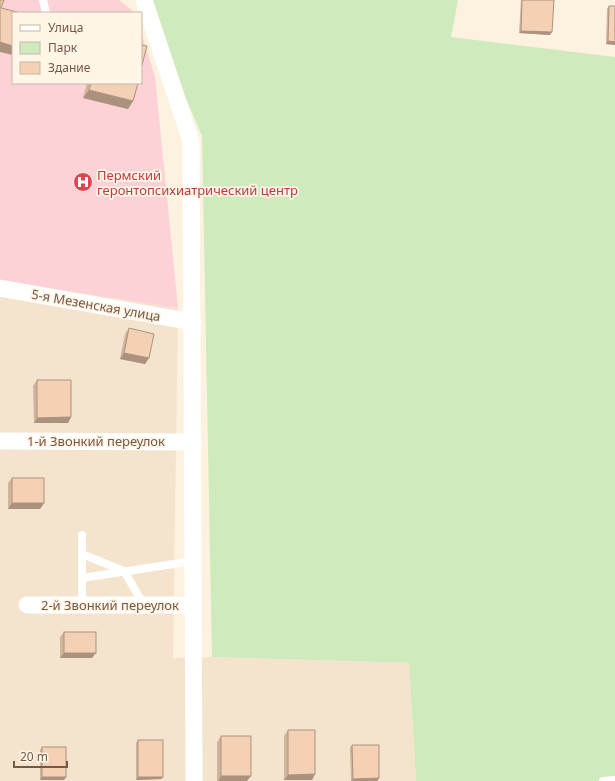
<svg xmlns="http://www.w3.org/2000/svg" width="615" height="781" viewBox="0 0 615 781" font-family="'Noto Sans',sans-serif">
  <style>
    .residential { fill: #f5e4cd }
    .medical { fill: #fcd2d6 }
    .green { fill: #cfebbd }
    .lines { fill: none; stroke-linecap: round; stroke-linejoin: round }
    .lane { stroke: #fff; stroke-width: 8 }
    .street { stroke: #fff; stroke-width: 17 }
    .wall { fill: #d2b39c }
    .shaded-wall { fill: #ab927f }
    .building { fill: #f4d0b5; stroke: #ab927f }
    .labels { text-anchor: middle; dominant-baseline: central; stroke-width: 3.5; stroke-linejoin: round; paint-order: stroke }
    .health-label { font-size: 13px; fill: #be3a42; stroke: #fff6e7; text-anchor: start }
    .street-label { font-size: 13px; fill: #755846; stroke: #fff6e7 }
  </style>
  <rect width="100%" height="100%" fill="#fdf2df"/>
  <path class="residential" d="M0,281l178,27 -5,350 39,-1 197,6 7,118h-416z"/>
  <path class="medical" d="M0,0h119l16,13h-122v70h128v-51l14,45 23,231 -178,-27z"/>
  <path class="green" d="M144,0h314l-7,37 164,20v724h-199l-7,-118 -197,-6 -10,-521z"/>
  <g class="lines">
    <g class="lane">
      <path d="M43,0l3,13"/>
      <path d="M82,554l42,17 20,34"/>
      <path d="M82,578l111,-17"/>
      <path d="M82,605v-70"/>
      <path d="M603,781l12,-1"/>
    </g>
    <g class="street">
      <path d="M144,0l47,141 3,640"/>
      <path d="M0,288l193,34"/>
      <path d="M0,441l193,1"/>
      <path d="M27,605h166"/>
    </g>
  </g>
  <g class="wall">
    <path d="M521,0h33l-4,35 -31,-2z"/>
    <path d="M609,6h6v39l-9,-1 1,-35z"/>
    <path d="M87,83h51l-5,18 -5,8 -45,-11z"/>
    <path d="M129,328l20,30 -4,6 -25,-5 5,-25z"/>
    <path d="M37,380l34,37 -3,6h-34l-1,-37z"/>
    <path d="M12,478l32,25 -4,6h-32v-26z"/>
    <path d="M64,632l28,26h-32v-21z"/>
    <path d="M288,730l27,44 -3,6h-28v-44z"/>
    <path d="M221,736l26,45h-30v-39z"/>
    <path d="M138,740l25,37 -2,2 -25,1v-37z"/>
    <path d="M352,745l27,33 -2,3h-26l-1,-33z"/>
    <path d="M42,747l24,30 -2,3h-24v-30z"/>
  </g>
  <g class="shaded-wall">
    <path d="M521,31l31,1 -2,3 -31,-2z"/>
    <path d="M608,41l7,1v3l-9,-1z"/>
    <path d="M0,42l13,4v9l-13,-3z"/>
    <path d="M89,90l44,11 -5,8 -45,-11z"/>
    <path d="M124,353l25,5 -4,6 -25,-5z"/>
    <path d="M71,417l-3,6h-34l3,-5z"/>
    <path d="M12,503h32l-4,6h-32z"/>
    <path d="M64,653h32l-4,5h-32z"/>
    <path d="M315,774l-3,6h-28l4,-5z"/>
    <path d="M221,776h30l-4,5h-29z"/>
    <path d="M42,777h24l-2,3h-24z"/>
    <path d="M138,777h25l-2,2 -25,1z"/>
    <path d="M379,778l-2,3h-26l2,-2z"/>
  </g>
  <g class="building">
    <path d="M0,0h4l-3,8 20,5h-8v33l-13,-4z"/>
    <path d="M522,0h32l-2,32 -31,-1z"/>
    <path d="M609,6h6v36l-7,-1z"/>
    <path d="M141,45l6,1 -6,23z"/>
    <path d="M91,83h47l-5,18 -44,-11z"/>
    <path d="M129,328l25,6 -5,24 -25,-5z"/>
    <path d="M37,380h34v37l-34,1z"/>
    <rect x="12" y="478" width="32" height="25"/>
    <rect x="64" y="632" width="32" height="21"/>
    <path d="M288,730h27v44l-27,1z"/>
    <rect x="221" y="736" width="30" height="40"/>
    <rect x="138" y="740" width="25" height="37"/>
    <path d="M352,745h27v33l-26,1z"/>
    <rect x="42" y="747" width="24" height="30"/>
  </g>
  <defs>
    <g id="hospital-disc" transform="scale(1)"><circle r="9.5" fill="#e0444e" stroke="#fff6e7"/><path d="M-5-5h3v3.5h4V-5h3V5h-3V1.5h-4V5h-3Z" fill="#fff"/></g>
  </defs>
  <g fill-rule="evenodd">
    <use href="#hospital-disc" x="83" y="182"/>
  </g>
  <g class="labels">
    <g class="health-label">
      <text x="97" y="175">Пермский<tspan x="97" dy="15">геронтопсихиатрический центр</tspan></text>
    </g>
    <g class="street-label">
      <text transform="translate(96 305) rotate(10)">5-я Мезенская улица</text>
      <text x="96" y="441">1-й Звонкий переулок</text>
      <text x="110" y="605">2-й Звонкий переулок</text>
    </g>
  </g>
  <rect x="12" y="12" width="130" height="72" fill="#fff6e7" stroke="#c8b7a7"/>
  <rect x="20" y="25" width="20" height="6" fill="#ffffff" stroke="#c8b7a7"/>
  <text x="48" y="32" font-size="12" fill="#755846">Улица</text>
  <rect x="20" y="42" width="20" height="12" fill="#cfebbd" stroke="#c8b7a7"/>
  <text x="48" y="52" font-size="12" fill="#755846">Парк</text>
  <rect x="20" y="62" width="20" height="12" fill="#f4d0b5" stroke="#c8b7a7"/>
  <text x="48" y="72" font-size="12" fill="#755846">Здание</text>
  <path d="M14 761v6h53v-6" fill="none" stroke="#755846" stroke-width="2"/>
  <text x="20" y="761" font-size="12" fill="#755846" stroke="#fff6e7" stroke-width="3" paint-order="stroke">20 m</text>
</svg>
